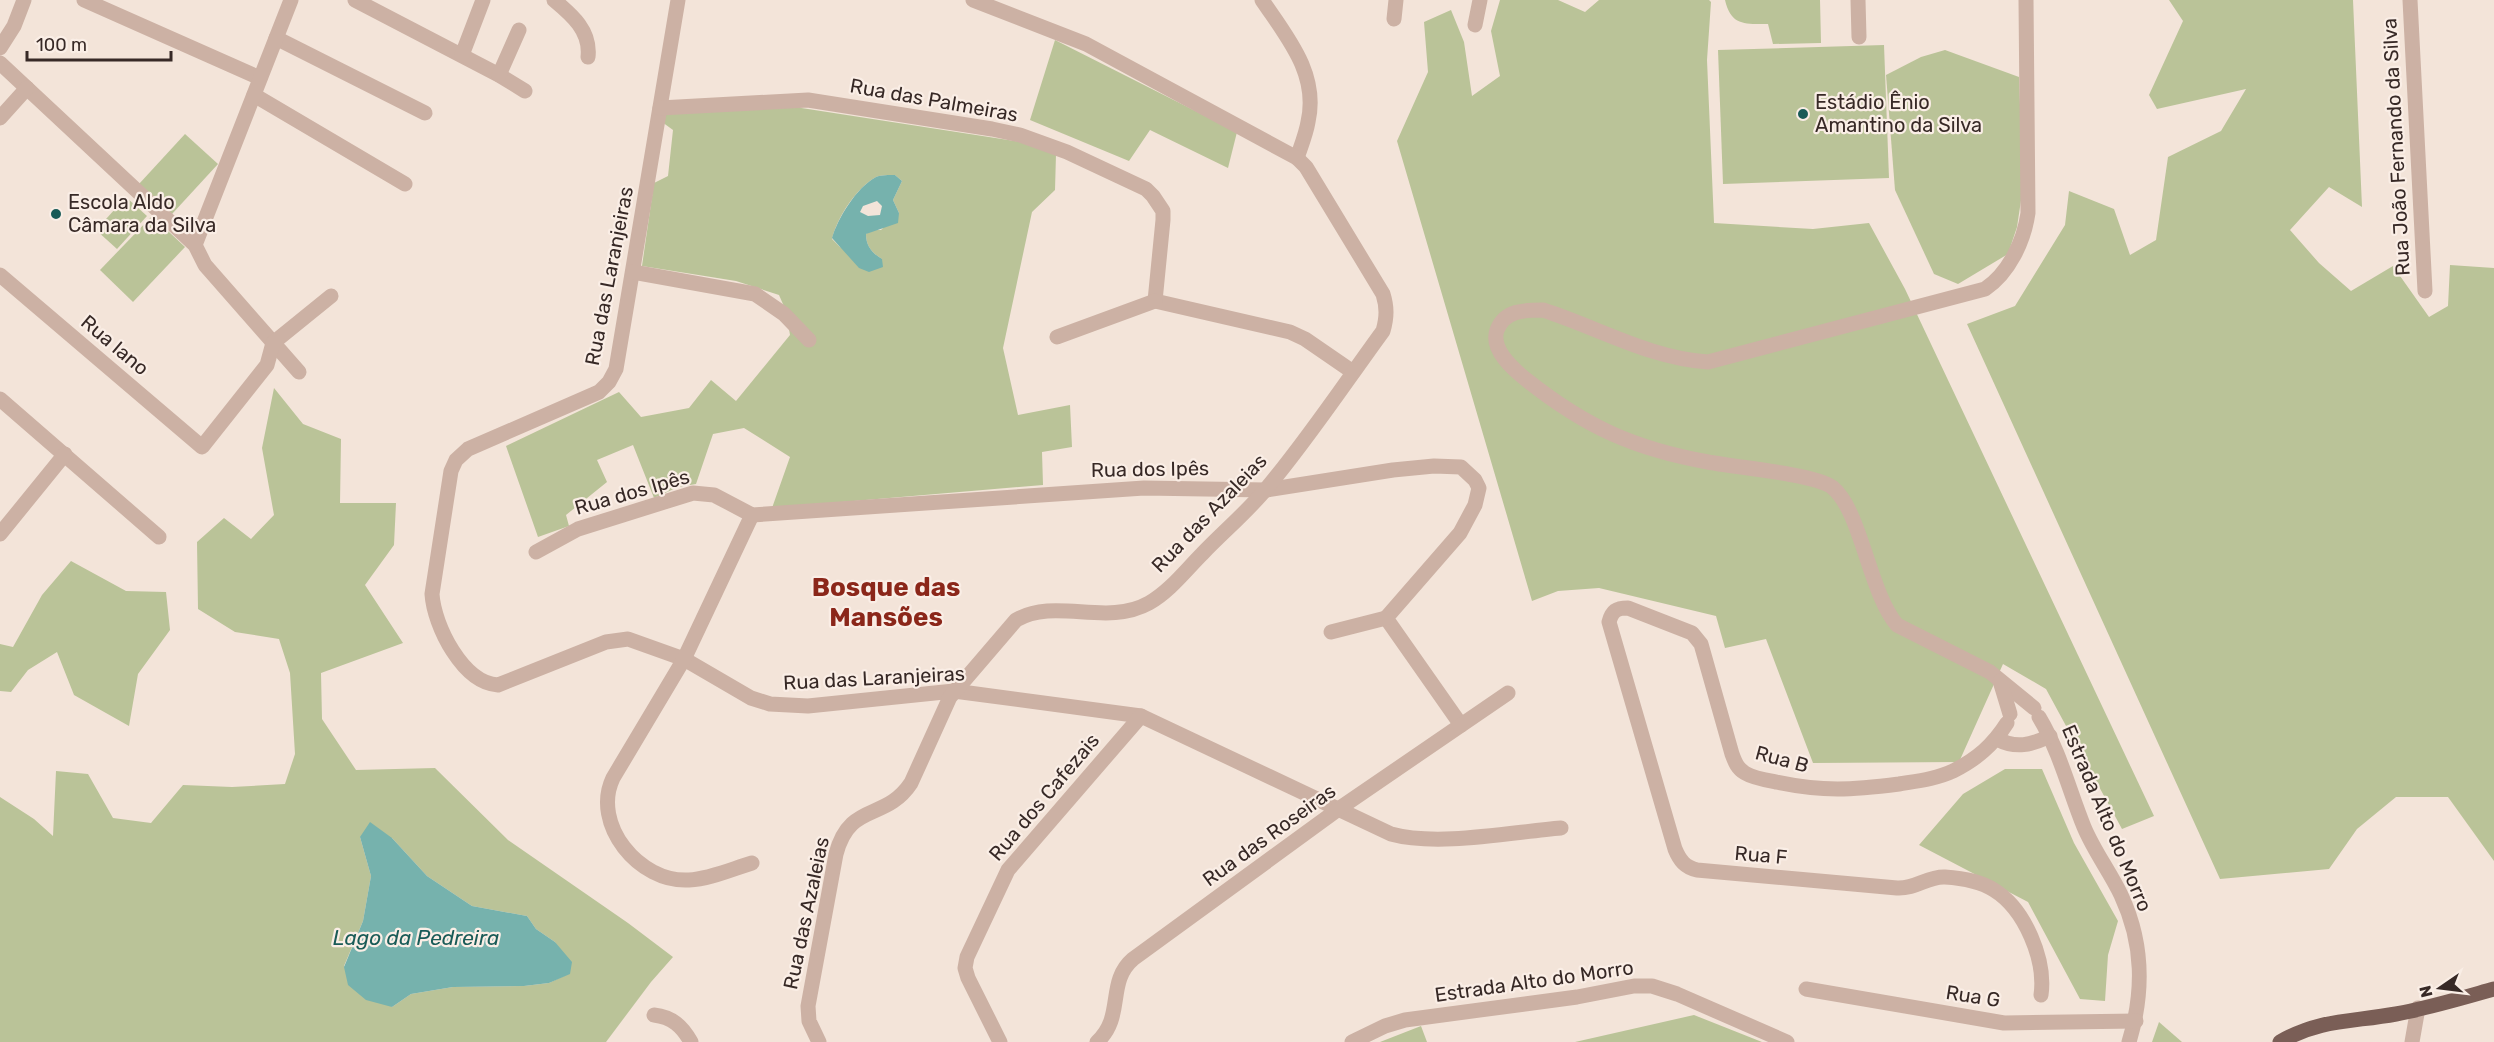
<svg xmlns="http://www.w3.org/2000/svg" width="2494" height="1042" viewBox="0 0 2494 1042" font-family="Rubik,sans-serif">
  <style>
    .green { fill: #bac398; fill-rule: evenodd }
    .water { fill: #76b2ad; fill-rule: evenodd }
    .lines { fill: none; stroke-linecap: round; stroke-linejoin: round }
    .minor { stroke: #ccb1a4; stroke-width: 15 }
    .major { stroke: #7a5e56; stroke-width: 15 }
    .poi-dot { fill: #195b57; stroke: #faeee6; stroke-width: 2 }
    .labels { text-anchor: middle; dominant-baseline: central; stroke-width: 4.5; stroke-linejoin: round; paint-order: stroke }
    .street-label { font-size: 20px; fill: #372926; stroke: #faeee6 }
    .poi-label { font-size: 20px; fill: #372926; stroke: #faeee6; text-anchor: start }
    .water-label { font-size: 21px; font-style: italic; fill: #195b57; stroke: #faeee6 }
    .district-label { font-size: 26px; font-weight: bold; fill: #8b271a; stroke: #faeee6 }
  </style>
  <rect width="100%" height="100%" fill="#f3e4d9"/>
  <g class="green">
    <path d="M1500,0h58l27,12 14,-12h110l2,2 -4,58 7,163 99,6 56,-6 36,66 249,527 -32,13 -76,-140 -43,-25 -44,98 -146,1 -47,-124 -41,9 -9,-32 -117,-28 -41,3 -26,10 -135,-460 31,-69 -4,-50 27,-12 13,32 8,54 28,-20 -9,-45z"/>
    <path d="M1725,0h95l1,43 -48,1 -5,-20c-23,0 -37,2 -43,-24z"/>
    <path d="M2169,0h184l9,207 -33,-20 -39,43 29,33 32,28 42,-25 36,51 19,-11 2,-41 44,3v593l-46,-64h-52l-39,32 -28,40 -109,10 -253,-555 48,-18 50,-81 4,-34 45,18 16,46 26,-15 12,-83 53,-26 25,-42 -89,20 -8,-14 34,-74z"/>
    <path d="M1055,40l182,92 -9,36 -78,-38 -21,31 -99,-41z"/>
    <path d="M1884,45l5,133 -166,6 -5,-134z"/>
    <path d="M1945,50l74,27 4,110 -6,40 -9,27 -50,30 -24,-10 -39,-84 -9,-115 35,-18z"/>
    <path d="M795,107l226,35 35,12 -1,36 -23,22 -29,136 15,67 52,-10 2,42 -30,5 1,33 -271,23 18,-51 -46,-29 -31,6 -17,50 -18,3 -24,11 -21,-53 -36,15 10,22 -41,33 3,11 -31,11 -32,-91 113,-54 22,25 48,-9 22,-28 25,21 54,-66 -4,-24 -7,-16 -43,-14 -94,-15 12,-83 14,-7 5,-46 -11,-8 3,-11zM895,175l7,6 -9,19 6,13 -18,17h-9l-6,4c0,12 6,19 16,25l-42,-12 -8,-8c5,-21 24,-51 44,-62 5,-2 13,-2 19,-2z"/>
    <path d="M185,134l33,30 -46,50 -33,-30z"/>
    <path d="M126,197l21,19 -30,33 -21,-19z"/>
    <path d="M152,216l33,31 -52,55 -33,-32z"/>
    <path d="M274,388l29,36 38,15 -1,64h56l-2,42 -29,40 38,58 -82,30 1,46 34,51 79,-2 73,72 120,83 45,34 -22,25 -45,60h-606v-245l34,22 19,17 3,-65 32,3 25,44 38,5 32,-38 49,2 53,-3 10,-30 -5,-81 -11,-34 -44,-7 -37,-23 -1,-67 27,-24 27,21 23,-24 -12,-67zM360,837l32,1 35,38 45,30 55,10 9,13 19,13 15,31 -21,10 -25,3 -71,1 -42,7 -19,13 -48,-41 19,-45 8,-45z"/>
    <path d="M71,561l55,30 40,1 4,38 -32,44 -9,52 -55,-31 -17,-43 -29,18 -17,22 -11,-1v-47l13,3 29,-52z"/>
    <path d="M2005,769h37l32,74 44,78 -10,34 -3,46 -25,-2 -52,-97 -109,-57 44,-51z"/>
    <path d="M1694,1015l68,27h-187z"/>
    <path d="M2159,1022l23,20h-30z"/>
    <path d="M1421,1026l6,16h-47z"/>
  </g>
  <g class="water">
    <path d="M895,175l7,6 -9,19 6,13 -1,10 -32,11c0,12 6,19 16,25l1,8 -14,5 -10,-4 -27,-30c6,-20 24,-50 44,-61 5,-2 13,-2 19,-2zM877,201l5,5 -2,9 -12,1 -8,-4 3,-6z"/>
    <path d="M370,822l22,16 35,38 45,30 55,10 9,13 19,13 17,20 -2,12 -21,9 -25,3 -71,1 -42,7 -19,13 -26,-7 -18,-15 -4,-18 19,-46 8,-45 -11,-39z"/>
  </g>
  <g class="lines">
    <g class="minor">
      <path d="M84,0l176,78"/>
      <path d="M355,0l144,75 26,16"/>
      <path d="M554,0c18,15 37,31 34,57"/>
      <path d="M678,0l-62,369 -7,13 -10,10 -131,57 -12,11 -5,11 -19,123c2,32 31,89 66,91l108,-43 22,-3 56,20 67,39 19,6 38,2 146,-15 187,25 250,118c47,13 121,-2 170,-6"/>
      <path d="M1262,0c25,37 57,74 46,122 -2,12 -7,24 -11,36"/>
      <path d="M1858,0l1,37"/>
      <path d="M2026,0l2,213c-4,28 -19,60 -43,76l-277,73c-59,-4 -109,-34 -165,-52 -19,0 -38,0 -46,20 -7,20 17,40 31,51 58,46 107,68 180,81 25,5 106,12 124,25 29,23 37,105 65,138l93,47 44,36"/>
      <path d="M2410,0l15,291"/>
      <path d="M1394,19l2,-19"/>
      <path d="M1475,25l5,-25"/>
      <path d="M276,38l149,75"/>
      <path d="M0,48l14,-22 10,-26"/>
      <path d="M462,55l21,-55"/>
      <path d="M0,63l195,182 10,20 94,107"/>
      <path d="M499,75l20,-45"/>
      <path d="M254,95l151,89"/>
      <path d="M660,108l148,-8 184,29 28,6 47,17 79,37 7,7 10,15v9l-8,81 135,31 15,7 48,33"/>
      <path d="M0,118l27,-30"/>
      <path d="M195,245l96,-245"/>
      <path d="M633,272l122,22 29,20 25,26"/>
      <path d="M0,275l202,172 65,-82 6,-22 58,-47"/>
      <path d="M1057,337l98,-36"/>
      <path d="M0,399l159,138"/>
      <path d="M752,515l-68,144 -71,119c-22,46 26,105 76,102 21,-1 43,-11 63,-17"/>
      <path d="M0,534l65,-80"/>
      <path d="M536,552l42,-23 115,-36 21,2 38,20 392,-27 122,2 127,-20 41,-4 27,1 14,13 4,8 -4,17 -15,28 -74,85 75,107"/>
      <path d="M1331,632l55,-14"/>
      <path d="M2000,681l10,33"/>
      <path d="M2039,717c21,35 30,73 45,110 10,24 26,45 37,68 23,49 23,97 8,147"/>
      <path d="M2007,723c-14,22 -30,36 -54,48 -17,8 -36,10 -54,13 -47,6 -76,8 -123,-2 -11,-2 -23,-4 -31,-9 -8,-5 -10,-11 -13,-19l-31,-110 -9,-11 -64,-25c-12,0 -16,3 -19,14l66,227c5,12 10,18 22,21l200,18c19,1 31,-12 48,-11 16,1 35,4 49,13 31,19 52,70 47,105"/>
      <path d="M1997,739c19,10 34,6 53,-3"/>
      <path d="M1806,989l198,34 132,-2"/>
      <path d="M654,1015c18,2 28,11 37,27"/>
      <path d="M819,1042l-10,-21 -1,-15 28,-152c14,-53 49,-32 75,-71l39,-86 66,-77c40,-23 90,7 133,-17 20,-11 37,-33 53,-49 21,-22 45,-42 64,-65 42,-50 79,-106 117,-158 4,-14 4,-24 0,-37l-77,-127 -9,-9 -211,-114 -113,-44"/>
      <path d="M1000,1042l-32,-64 -3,-10 2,-11 41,-87 133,-154"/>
      <path d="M1097,1042c28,-25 9,-60 36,-83l207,-151 168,-115"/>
      <path d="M1352,1042l33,-16 20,-6 172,-23 57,-11h18l25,8 110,48"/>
      <path d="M2412,1042l6,-34"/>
    </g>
    <path class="major" d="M2280,1042c40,-23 72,-20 116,-28 33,-6 66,-16 98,-25"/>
  </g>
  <g class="poi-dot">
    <circle cx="1803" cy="114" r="6"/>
    <circle cx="56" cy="214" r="6"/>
  </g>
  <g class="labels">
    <g class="street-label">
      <text transform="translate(934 100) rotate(10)">Rua das Palmeiras</text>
      <text transform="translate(2396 147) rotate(-93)">Rua João Fernando da Silva</text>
      <text transform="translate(609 276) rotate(-79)">Rua das Laranjeiras</text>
      <text transform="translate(115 345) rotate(40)">Rua Iano</text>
      <text transform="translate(1150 469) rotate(-1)">Rua dos Ipês</text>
      <text transform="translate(632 492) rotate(-16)">Rua dos Ipês</text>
      <text transform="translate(1209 513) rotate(-46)">Rua das Azaleias</text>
      <text transform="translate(874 678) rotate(-3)">Rua das Laranjeiras</text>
      <text transform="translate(1782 759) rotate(15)">Rua B</text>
      <text transform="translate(1044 797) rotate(-50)">Rua dos Cafezais</text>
      <text transform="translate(2107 818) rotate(67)">Estrada Alto do Morro</text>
      <text transform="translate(1269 835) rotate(-36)">Rua das Roseiras</text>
      <text transform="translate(1761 855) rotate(5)">Rua F</text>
      <text transform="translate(806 913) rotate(-78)">Rua das Azaleias</text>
      <text transform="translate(1534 981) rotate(-8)">Estrada Alto do Morro</text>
      <text transform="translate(1973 996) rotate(9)">Rua G</text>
    </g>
    <g class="poi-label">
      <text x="1815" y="102">Estádio Ênio<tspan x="1815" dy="23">Amantino da Silva</tspan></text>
      <text x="68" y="202">Escola Aldo<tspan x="68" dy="23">Câmara da Silva</tspan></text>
    </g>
    <g class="water-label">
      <text x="416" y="937">Lago da Pedreira</text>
    </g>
    <g class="district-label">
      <text x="886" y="587">Bosque das<tspan x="886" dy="30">Mansões</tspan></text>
    </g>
  </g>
  <g transform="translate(2440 988) rotate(256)" stroke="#faeee6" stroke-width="4.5" paint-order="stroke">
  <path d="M0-4.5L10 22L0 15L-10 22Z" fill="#372926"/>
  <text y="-9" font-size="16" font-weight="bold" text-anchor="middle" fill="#372926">N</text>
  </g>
  <path d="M27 51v9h144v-9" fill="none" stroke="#372926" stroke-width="3"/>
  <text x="36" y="51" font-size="18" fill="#372926" stroke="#faeee6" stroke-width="4.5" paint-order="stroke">100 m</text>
</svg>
